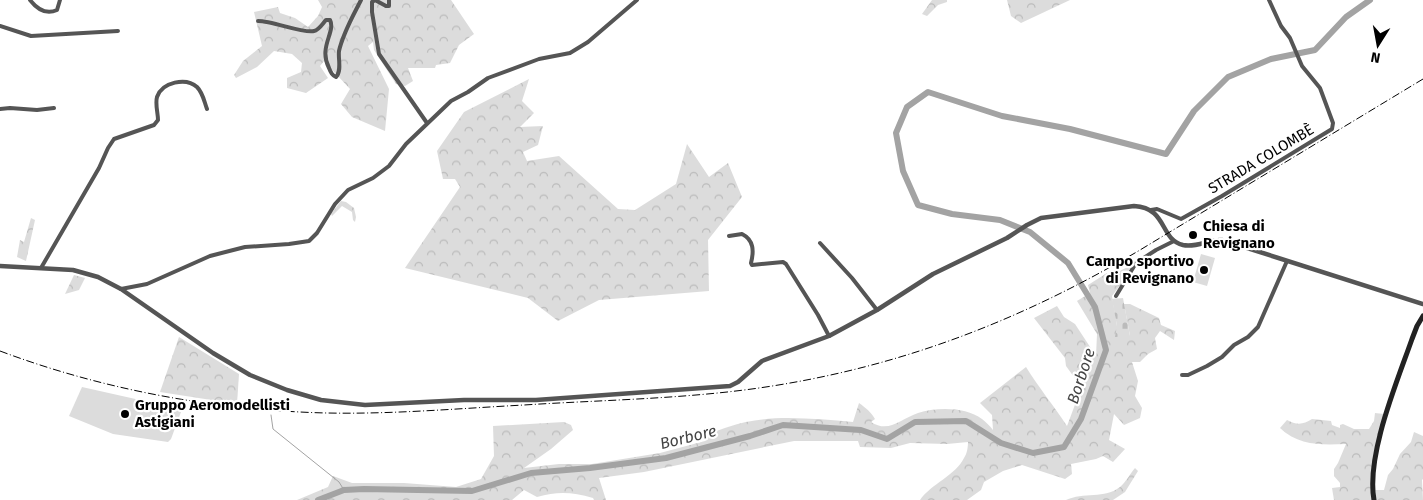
<svg xmlns="http://www.w3.org/2000/svg" width="1423" height="500" viewBox="0 0 1423 500" font-family="'Fira Sans',sans-serif">
  <style>
    .forest { fill: url(#forest-crowns) }
    .cemetery { fill: url(#cemetery-stones) }
    .garden { fill: #dcdcdc }
    .lines { fill: none; stroke-linecap: round; stroke-linejoin: round }
    .stream { stroke: #a3a3a3; stroke-width: 1 }
    .river { stroke: #a3a3a3; stroke-width: 6 }
    .minor { stroke: #555; stroke-width: 4 }
    .tertiary { stroke: #555; stroke-width: 4.5 }
    .secondary { stroke: #222; stroke-width: 5 }
    .rail { stroke: #000; stroke-width: 1; stroke-dasharray: 8 2.5 1 2.5; stroke-linecap: butt }
    .poi-dot { fill: #000; stroke: #fff; stroke-width: 2 }
    .labels { text-anchor: middle; dominant-baseline: central; stroke-width: 4.5; stroke-linejoin: round; paint-order: stroke }
    .street-label { font-size: 15px; fill: #000; stroke: #fff }
    .poi-label { font-size: 15px; font-weight: bold; fill: #000; stroke: #fff; text-anchor: start }
    .water-label { font-size: 16px; font-style: italic; fill: #444; stroke: #fff }
  </style>
  <defs>
    <pattern id="forest-crowns" width="20" height="18" patternUnits="userSpaceOnUse" patternTransform="scale(1.25)"><rect width="20" height="18" fill="#dcdcdc"/><path d="M2 6a3 3 0 1 1 6 0M12 15a3 3 0 1 1 6 0" fill="none" stroke="#bbb"/></pattern>
    <pattern id="cemetery-stones" width="16" height="16" patternUnits="userSpaceOnUse" patternTransform="scale(1.25)"><rect width="16" height="16" fill="#dcdcdc"/><path d="M2 7V4a2 2 0 0 1 4 0v3zM10 15v-3a2 2 0 0 1 4 0v3z" fill="#bbb"/></pattern>
  </defs>
  <rect width="100%" height="100%" fill="#fff"/>
  <g class="forest">
    <path d="M318,0h133l23,34 -15,11 -9,18 -14,2 -1,3h-27l5,13 -8,5 -9,-2 -22,-34 -1,-8 -5,4 21,43 -4,42 -33,-14 -11,-13 9,-15 -26,-28 -4,5 8,12 -22,15 -19,-5v-10l14,-6 1,-9 -10,-9 -18,-3 -17,16 -21,11 -2,-3 9,-14 19,-15 -8,-34 24,-5 2,6 15,5 13,9 10,-11 4,-9z"/>
    <path d="M932,0h15v2l-9,3 -11,11 -5,-2z"/>
    <path d="M1007,0h63l-49,23 -10,-7z"/>
    <path d="M529,79l-7,22 12,12 -14,14 23,-1 -5,19 -15,7 4,9 32,-5 59,53 17,1 41,-26 11,-40 22,33 19,-14 14,34 -34,43 1,51 -110,9 -41,21 -30,-23 -123,-30 55,-81 -5,-8h-12l-6,-28 27,-39z"/>
    <path d="M341,201l5,1 8,6 2,9 -1,5 -2,-2 -1,-8 -10,-6 -10,10 -1,-2z"/>
    <path d="M31,218l4,2 -9,41 -9,-4 3,-17 4,2z"/>
    <path d="M1132,265l-11,19 -9,12 5,30 13,10 -6,-32h6l29,14 2,7 14,6 -1,9 -14,-9 -5,7 2,11 -9,5 -8,8h-8l6,19 -3,15 7,12 -2,10 -16,7 -10,-11 -5,26 16,9 -12,13 -10,-6 -7,3 -25,5 1,10 -7,5 -43,-14 -19,6 -19,11 -3,8 -14,10h-47c11,-16 36,-25 44,-42 3,-4 4,-11 4,-16l-21,2 -37,-1 -19,5 -31,-1 -2,-6h-64l-150,31 -45,6 7,22h-12l-1,-2c-21,-6 -35,-7 -56,-1l-13,-7 -12,10h-215l31,-13 5,-11 19,7h52l52,4 25,-8 13,-23 -1,-30 71,-4 7,3 2,5 -22,19 -27,19 35,-4h33l68,-11 45,-12c7,-10 12,-10 23,-14 40,-14 84,-8 125,-5l6,-19c7,5 12,9 16,16l-4,3c18,12 31,-4 47,-9 19,-6 48,-6 64,6 4,3 8,7 11,11l-1,-15 -12,-12 46,-36c13,21 28,39 41,59l9,-24 8,-11 -18,-25 -1,-8 -31,-40 23,-12 7,11 11,7 21,32 1,-22 -20,-33 13,-8 -2,-8 19,-12 2,3z"/>
    <path d="M74,275l11,3 -6,12 -14,4z"/>
    <path d="M179,337l60,37 -2,30 -77,-12z"/>
    <path d="M1375,413l9,1c-7,28 -16,57 -12,86h-38l-2,-12 8,-1v-4l-6,-7v-7l4,-6 8,-19c-24,1 -47,2 -66,-16l7,-8c9,5 16,5 25,-1l19,2 1,4 8,3v-3l3,-1 11,5h15l5,-8z"/>
    <path d="M1414,432l9,4v43l-1,1 1,20h-47l-1,-10h9l4,-15 5,-6 7,-15 11,-12z"/>
    <path d="M1135,468l3,3 -13,21 -12,8h-47c17,-8 39,-1 54,-13 6,-5 10,-13 15,-19z"/>
  </g>
  <path class="cemetery" d="M1123,298l7,38 -15,1 2,-11 -5,-27z"/>
  <g class="garden">
    <path d="M1201,254l14,4 -8,28 -14,-4z"/>
    <path d="M82,387l98,22 1,3 -10,27 -3,3 -55,-8 -44,-18z"/>
  </g>
  <g class="lines">
    <path class="stream" d="M271,415l2,14 66,53 5,8"/>
    <path class="river" d="M318,500l26,-10 20,-1 108,2 59,-18 59,-5 76,-10 84,-22 33,-11 78,5 26,9 28,-17 51,-1 35,22 32,10 31,-6 17,-28 25,-69 -11,-43 -27,-44 -38,-31 -30,-12 -48,-6 -34,-9 -15,-34 -7,-38 11,-26 21,-15 74,24 68,13 96,25 28,-43 34,-34 43,-18 44,-9 31,-33 24,-17"/>
    <g class="minor">
      <path d="M30,0c7,9 16,15 27,10l3,-10"/>
      <path d="M389,0v6h-3l-11,-6 -3,2v10l7,42 48,69"/>
      <path d="M258,21c15,0 46,13 56,10 5,-1 9,-8 12,-11h4c6,12 -12,27 -1,48 2,5 3,7 7,9 6,-6 2,-18 3,-26 4,-18 14,-35 22,-51"/>
      <path d="M0,26l31,10 87,-5"/>
      <path d="M0,109l10,-1 27,2 17,-2"/>
      <path d="M1151,210l6,-1 24,10 41,-23 110,-67 1,-6 -13,-35 -18,-22 -12,-28 -9,-12 -12,-26"/>
      <path d="M729,236l13,-2c12,6 12,17 9,29l1,2 31,-3 3,2 32,51 11,21"/>
      <path d="M820,243l32,35 25,32"/>
      <path d="M41,268l58,-100 9,-20 6,-9 40,-14 4,-5c0,-7 -3,-16 -1,-23 5,-15 29,-20 40,-10 6,6 7,14 10,22"/>
      <path d="M121,289l26,-5 63,-28 35,-9 44,-3 20,-3 8,-8 18,-29 13,-14 25,-12 16,-12 17,-22 45,-43 17,-9 20,-14 51,-19 31,-6 18,-11 49,-42"/>
      <path d="M1116,296l20,-33 20,-13 18,-9"/>
      <path d="M1182,375h6l19,-9 15,-9 12,-12 14,-8 10,-10 29,-66"/>
    </g>
    <path class="tertiary" d="M0,266l73,4 25,7 23,12 92,64 37,22 37,15 34,10 44,5 99,-5h72l194,-14 8,-4 24,-21 67,-25 48,-26 56,-36 74,-36 20,-13 14,-7 93,-12c34,2 25,33 49,39 14,3 26,-6 39,-5l201,64"/>
    <path class="secondary" d="M1374,500c-8,-45 23,-118 38,-161l5,-13 6,-10"/>
    <path class="rail" d="M0,351c96,36 198,56 300,61 74,4 149,-3 224,-7 78,-5 158,-6 235,-17 139,-20 261,-67 381,-138l283,-171"/>
  </g>
  <g class="poi-dot">
    <circle cx="1193" cy="235" r="5"/>
    <circle cx="1204" cy="270" r="5"/>
    <circle cx="125" cy="414" r="5"/>
  </g>
  <g class="labels">
    <g class="street-label">
      <text transform="translate(1261 159) rotate(-31)">STRADA COLOMBÈ</text>
    </g>
    <g class="poi-label">
      <text x="1203" y="226">Chiesa di<tspan x="1203" dy="17">Revignano</tspan></text>
      <text x="1194" y="261" text-anchor="end">Campo sportivo<tspan x="1194" dy="17">di Revignano</tspan></text>
      <text x="135" y="405">Gruppo Aeromodellisti<tspan x="135" dy="17">Astigiani</tspan></text>
    </g>
    <g class="water-label">
      <text transform="translate(1081 376) rotate(-72)">Borbore</text>
      <text transform="translate(688 437) rotate(-14)">Borbore</text>
    </g>
  </g>
  <g transform="translate(1378 45) rotate(191)" stroke="#ffffff" stroke-width="4" paint-order="stroke">
  <path d="M0-4L9 19L0 12L-9 19Z" fill="#000000"/>
  <text y="-8" font-size="14" font-weight="bold" text-anchor="middle" fill="#000000">N</text>
  </g>
</svg>
